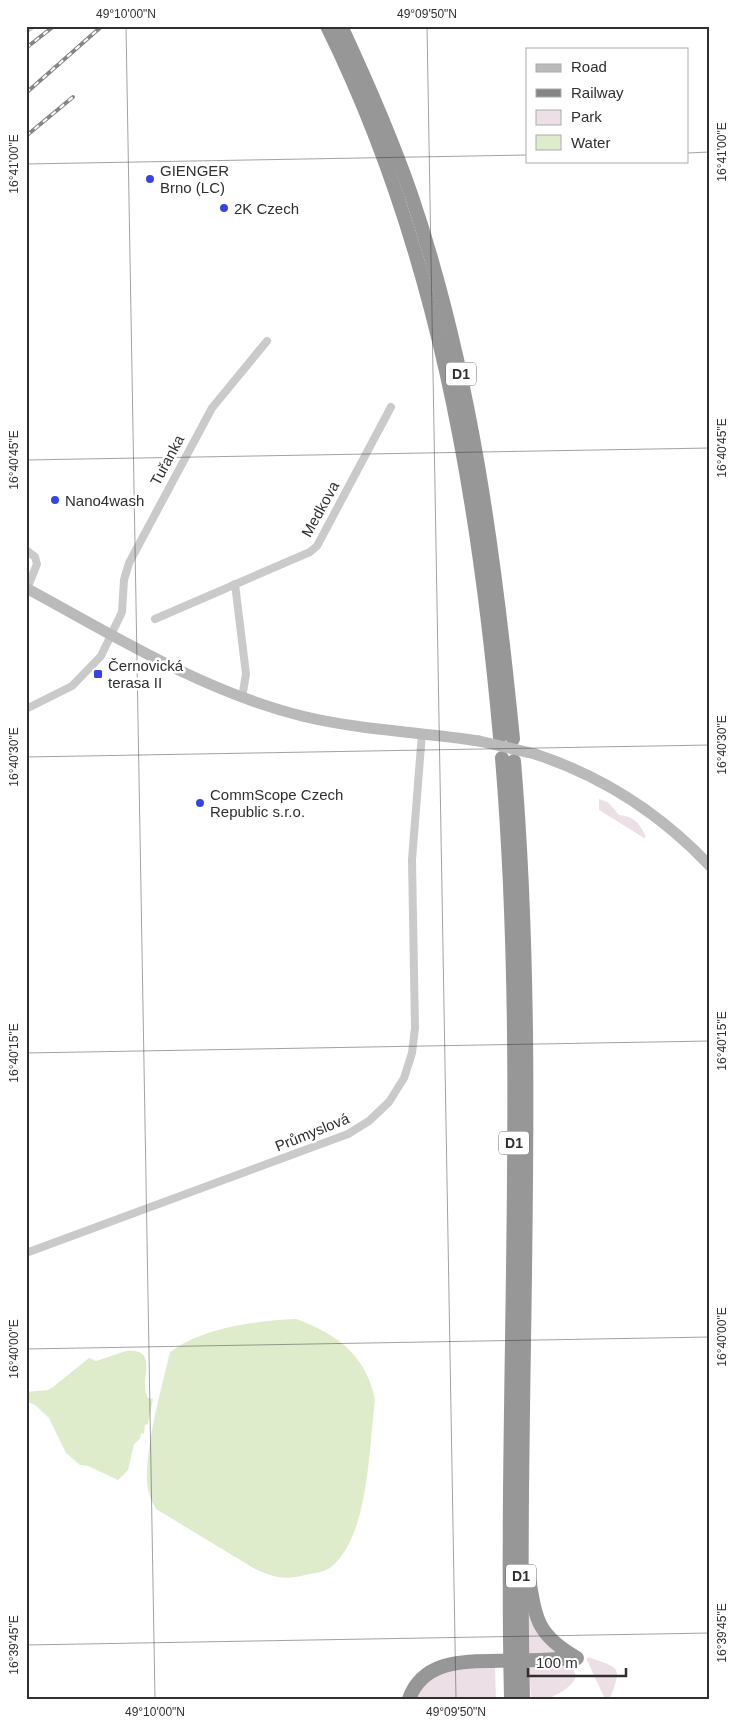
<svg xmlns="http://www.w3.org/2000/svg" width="736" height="1725" viewBox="0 0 736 1725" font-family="Helvetica,sans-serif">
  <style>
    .green { fill: #eddfe6 }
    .water { fill: #dfeccc }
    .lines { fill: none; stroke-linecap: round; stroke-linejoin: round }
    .street { stroke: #cacaca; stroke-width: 8 }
    .secondary { stroke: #bababa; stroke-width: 11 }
    .highway { stroke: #979797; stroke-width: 14 }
    .rail-casing { stroke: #858585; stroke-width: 4 }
    .rail { stroke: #fff; stroke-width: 2; stroke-dasharray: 5.5; stroke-linecap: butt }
    .secondary-bridge { stroke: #bababa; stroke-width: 11 }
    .highway-bridge { stroke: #979797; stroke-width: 14 }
    .ticks { fill: none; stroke: #303030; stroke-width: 1; stroke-opacity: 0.45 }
    .poi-dot { fill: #3843e2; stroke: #fff; stroke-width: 2 }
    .labels { text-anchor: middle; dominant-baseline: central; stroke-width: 5; stroke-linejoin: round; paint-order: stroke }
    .shield { fill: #fff; stroke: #6e6e6e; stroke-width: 1 }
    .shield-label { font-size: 14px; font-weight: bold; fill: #303030 }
    .poi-label { font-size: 15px; fill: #303030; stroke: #fff; text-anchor: start }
    .street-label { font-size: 15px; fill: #303030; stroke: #fff }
    .neatline { fill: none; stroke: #303030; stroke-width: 2 }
    .ticks-label { font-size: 12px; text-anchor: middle; fill: #303030 }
  </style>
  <rect width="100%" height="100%" fill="#fff"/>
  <g class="green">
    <path d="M599,799l9,3 11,13c15,1 21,9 27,22l-2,1 -45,-28z"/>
    <path d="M528,1596c5,25 8,47 34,58h-33z"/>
    <path d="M588,1657c33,12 34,8 22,42h-5l-18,-39z"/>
    <path d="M567,1665c23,13 -7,29 -20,34 -5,1 -12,0 -16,0l-2,-33z"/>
    <path d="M460,1667l35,1 1,31h-83l12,-19z"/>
  </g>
  <g class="water">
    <path d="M296,1319c40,14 71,37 79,81 -6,46 -6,137 -44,167 -5,4 -14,6 -21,7 -24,6 -33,5 -55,-5l-99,-60c-5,-9 -9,-18 -9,-28 -1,-38 14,-91 23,-129 34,-25 85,-31 126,-33z"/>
    <path d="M126,1351c35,-3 12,29 22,47l5,1 -5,25 -3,1 -1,9 -3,-1 -1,6 -6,5 -6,26 -10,10 -30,-14 -8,-1 -14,-12 -17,-35 -14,-13 -9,-4v-9l22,-2 5,-3 36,-29 7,3z"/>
  </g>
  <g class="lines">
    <g class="street">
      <path d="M26,30l5,-4"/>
      <path d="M26,550l9,7 2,7 -10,25"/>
      <path d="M235,584l11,90 -4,24"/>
      <path d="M155,619l155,-67 7,-6 74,-139"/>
      <path d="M26,709l46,-23 29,-30 21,-44 2,-32 5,-17 83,-155 55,-67"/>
      <path d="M26,1253l322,-119 21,-13 20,-19 15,-24 8,-25 3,-25 -3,-168 10,-127"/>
    </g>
    <g class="secondary">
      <path d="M26,588c89,48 176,103 276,128 57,14 118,16 177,25"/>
      <path d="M535,754c67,22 126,60 175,112"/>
    </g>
    <g class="highway">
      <path d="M327,26c110,223 151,466 173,711"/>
      <path d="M341,26c26,56 51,113 71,171 59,175 83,359 101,542"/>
      <path d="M502,758c26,313 2,627 9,941"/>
      <path d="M514,761c26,312 2,625 9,938"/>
      <path d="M528,1573c8,45 7,61 49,85"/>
      <path d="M540,1660l36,-2"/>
      <path d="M409,1699c13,-36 49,-38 82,-38"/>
    </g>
    <g class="rail-casing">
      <g id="rail">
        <path d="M26,48l28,-22"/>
        <path d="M26,93l76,-67"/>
        <path d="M26,136l47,-39"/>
      </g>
    </g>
    <use href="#rail" class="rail"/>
    <path class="secondary-bridge" d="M479,741l56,13"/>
    <path class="highway-bridge" d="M491,1661l49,-1"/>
  </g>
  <path class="ticks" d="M126,26l29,1673M427,26l29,1673M687,153l23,-1M26,164l501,-9M26,460l684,-12M26,757l684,-12M26,1053l684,-12M26,1349l684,-12M26,1645l684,-12"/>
  <g class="poi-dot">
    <circle cx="150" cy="179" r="5"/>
    <circle cx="224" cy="208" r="5"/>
    <circle cx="55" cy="500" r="5"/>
    <rect x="93" y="669" width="10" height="10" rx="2.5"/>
    <circle cx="200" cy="803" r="5"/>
  </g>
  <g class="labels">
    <g class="shield">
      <rect x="446" y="362.5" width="30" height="23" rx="4"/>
      <rect x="499" y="1131.5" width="30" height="23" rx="4"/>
      <rect x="506" y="1564.5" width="30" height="23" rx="4"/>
    </g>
    <g class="shield-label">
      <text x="461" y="374">D1</text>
      <text x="514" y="1143">D1</text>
      <text x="521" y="1576">D1</text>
    </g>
    <g class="poi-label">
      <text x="160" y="170">GIENGER<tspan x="160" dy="17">Brno (LC)</tspan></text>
      <text x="234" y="208">2K Czech</text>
      <text x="65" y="500">Nano4wash</text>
      <text x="108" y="665">Černovická<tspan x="108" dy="17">terasa II</tspan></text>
      <text x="210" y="794">CommScope Czech<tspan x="210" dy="17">Republic s.r.o.</tspan></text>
    </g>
    <g class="street-label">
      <text transform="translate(167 460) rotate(-62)">Tuřanka</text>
      <text transform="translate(320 509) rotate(-61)">Medkova</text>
      <text transform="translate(312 1132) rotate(-22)">Průmyslová</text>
    </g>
  </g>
  <rect width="736" height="1725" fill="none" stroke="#ffffff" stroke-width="55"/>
  <rect x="526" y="48" width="162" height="115" fill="#ffffff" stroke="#acacac"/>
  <rect x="536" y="64" width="25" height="8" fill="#bababa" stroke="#acacac"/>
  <text x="571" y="72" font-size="15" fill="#303030">Road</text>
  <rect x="536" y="89" width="25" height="8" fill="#858585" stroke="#acacac"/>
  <text x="571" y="98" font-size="15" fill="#303030">Railway</text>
  <rect x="536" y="110" width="25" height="15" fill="#eddfe6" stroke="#acacac"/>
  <text x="571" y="122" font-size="15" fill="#303030">Park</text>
  <rect x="536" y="135" width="25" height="15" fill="#dfeccc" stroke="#acacac"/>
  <text x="571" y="148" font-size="15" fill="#303030">Water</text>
  <path d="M528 1668v8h98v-8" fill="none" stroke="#303030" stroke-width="2.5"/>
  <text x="536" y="1668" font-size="15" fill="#303030" stroke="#ffffff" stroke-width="4" paint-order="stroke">100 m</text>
  <rect x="28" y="28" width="680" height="1670" class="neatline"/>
  <g class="ticks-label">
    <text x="126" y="18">49°10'00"N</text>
    <text x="427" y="18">49°09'50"N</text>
    <text transform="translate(722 152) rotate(-90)" y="4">16°41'00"E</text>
    <text transform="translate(14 164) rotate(-90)" y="4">16°41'00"E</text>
    <text transform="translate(722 448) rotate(-90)" y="4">16°40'45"E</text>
    <text transform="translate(14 460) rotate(-90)" y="4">16°40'45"E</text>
    <text transform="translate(722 745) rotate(-90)" y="4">16°40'30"E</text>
    <text transform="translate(14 757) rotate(-90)" y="4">16°40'30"E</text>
    <text transform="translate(722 1041) rotate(-90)" y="4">16°40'15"E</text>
    <text transform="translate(14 1053) rotate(-90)" y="4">16°40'15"E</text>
    <text transform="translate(722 1337) rotate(-90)" y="4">16°40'00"E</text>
    <text transform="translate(14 1349) rotate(-90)" y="4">16°40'00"E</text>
    <text transform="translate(722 1633) rotate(-90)" y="4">16°39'45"E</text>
    <text transform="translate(14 1645) rotate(-90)" y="4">16°39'45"E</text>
    <text x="155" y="1716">49°10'00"N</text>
    <text x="456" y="1716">49°09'50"N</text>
  </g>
</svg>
